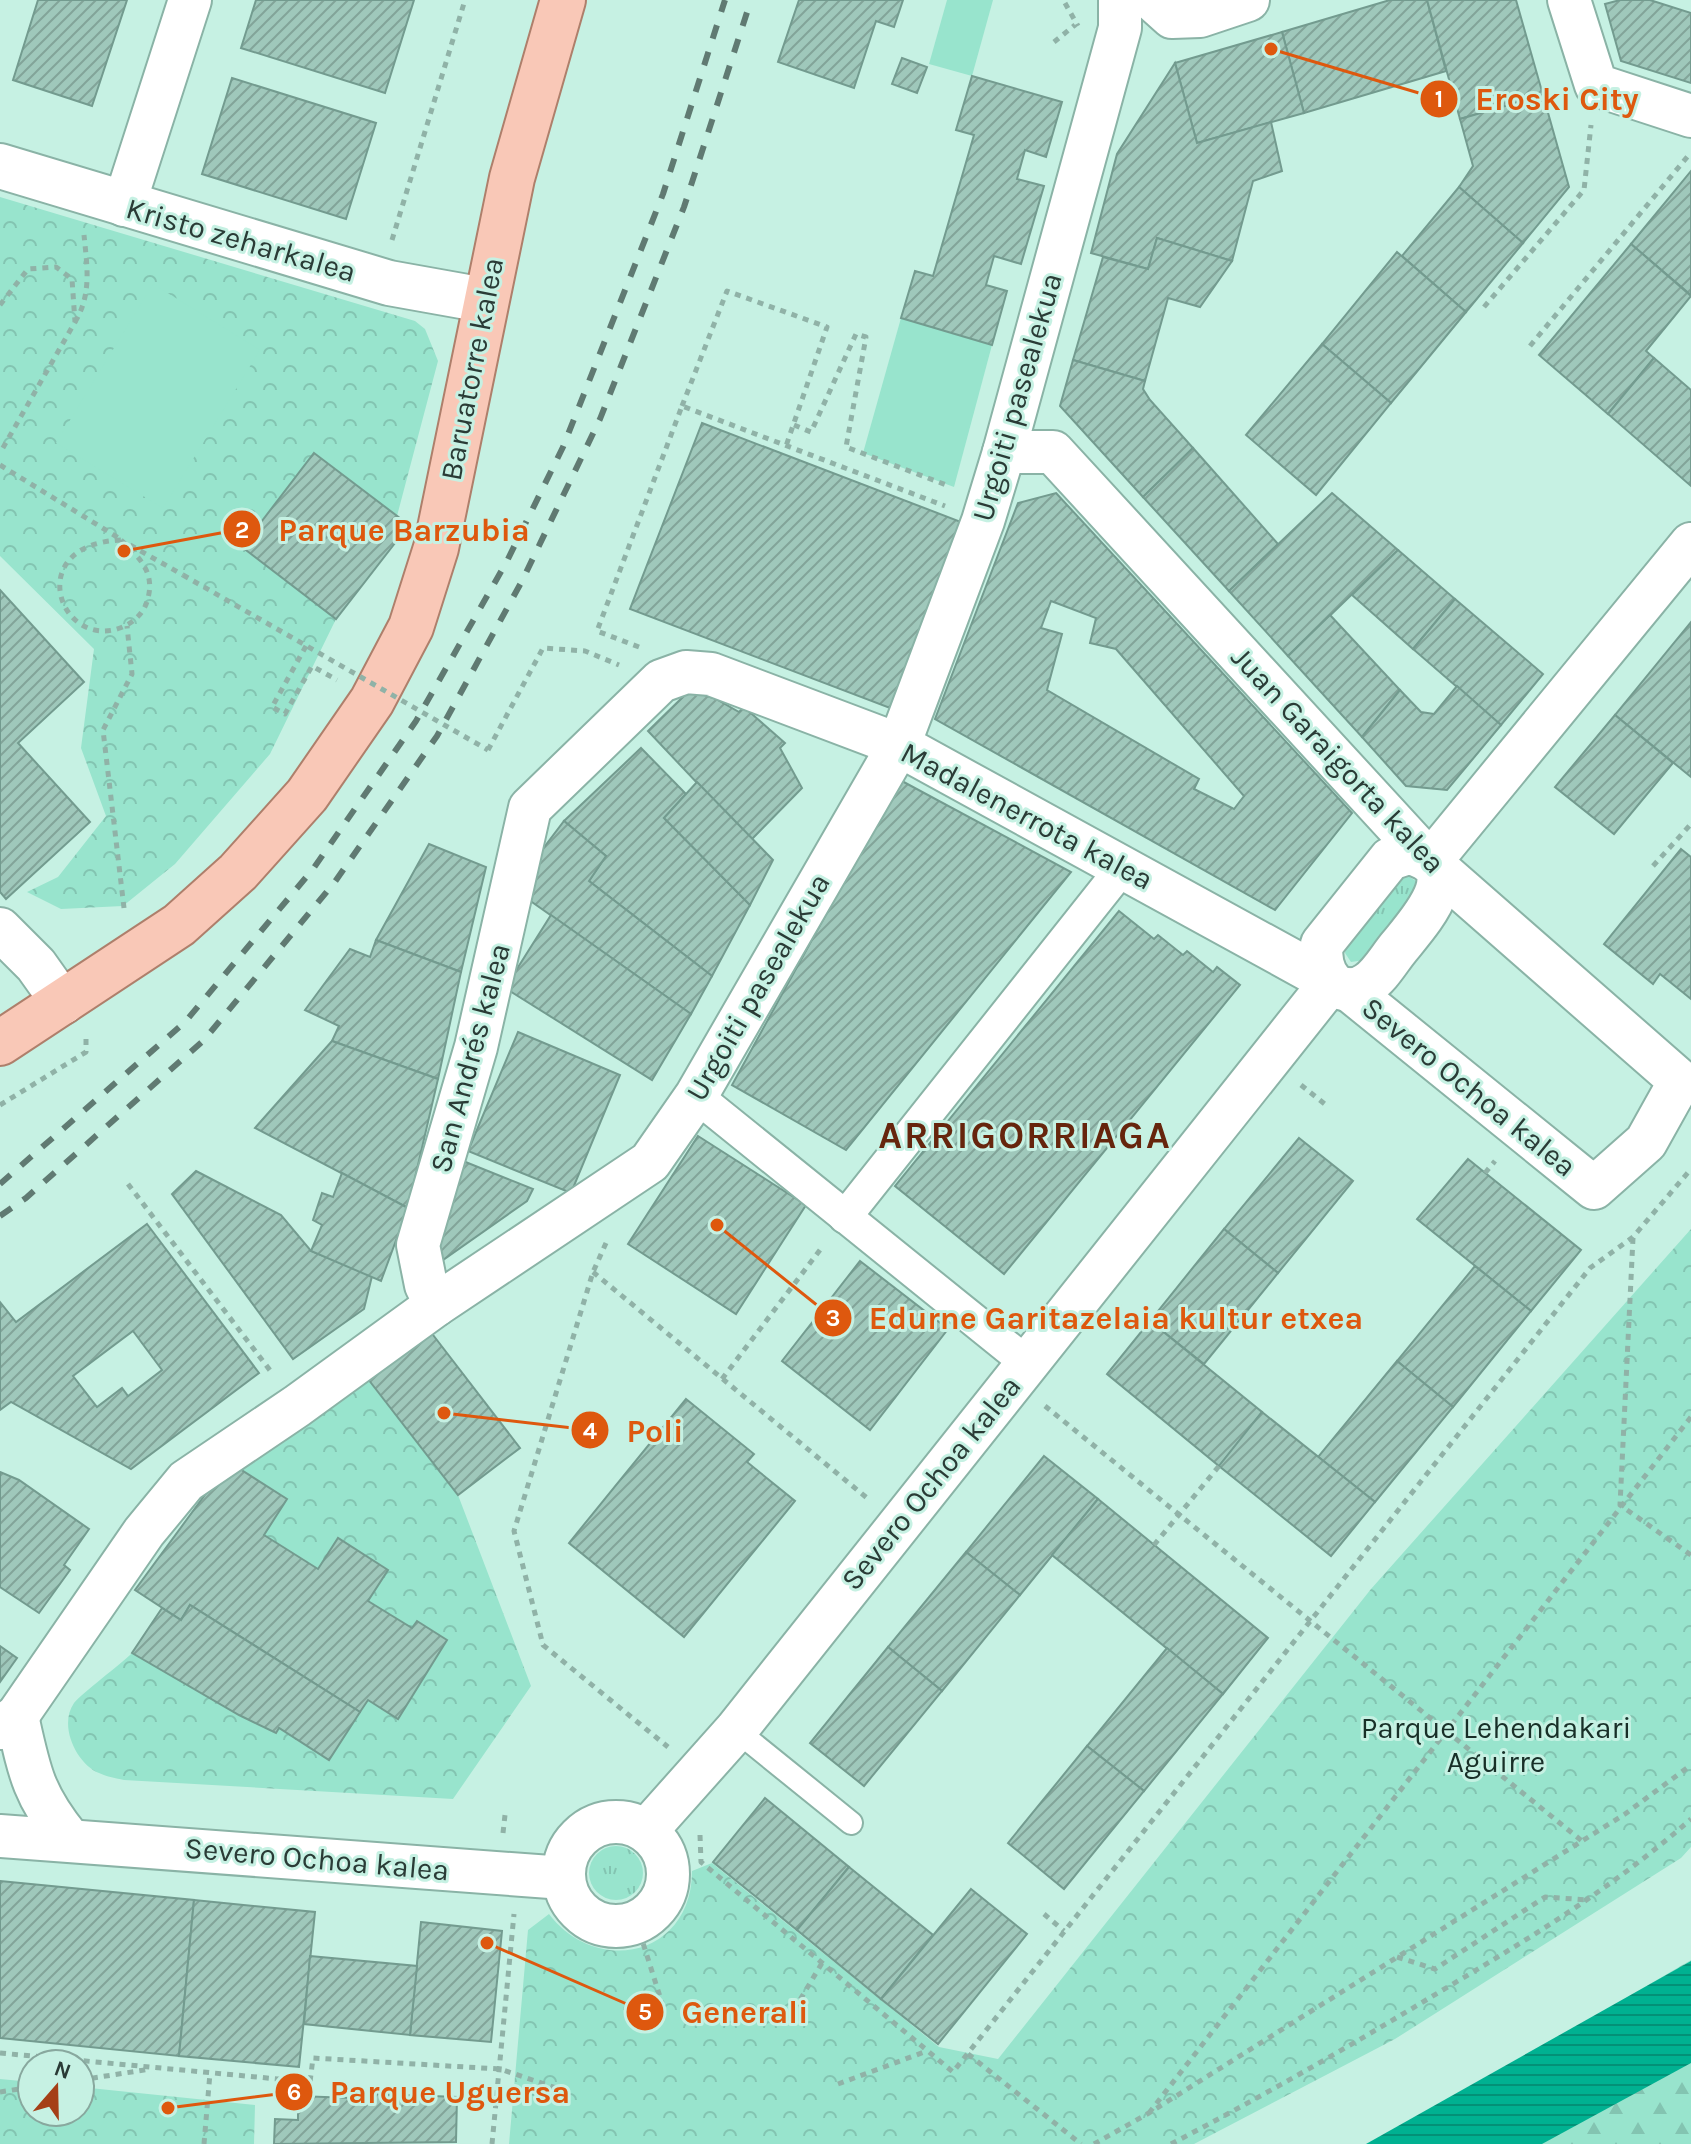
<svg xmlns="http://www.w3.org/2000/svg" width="1691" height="2144" viewBox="0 0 1691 2144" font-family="Karla,sans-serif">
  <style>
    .grass { fill: url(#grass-tufts) }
    .forest { fill: url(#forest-firs) }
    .park { fill: url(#park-crowns) }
    .garden { fill: #98e4cd }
    .water { fill: url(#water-rules) }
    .building { fill: url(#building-hatch); stroke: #739b8f; stroke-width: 2; fill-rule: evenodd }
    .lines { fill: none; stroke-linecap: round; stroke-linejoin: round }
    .service-casing { stroke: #8ab3a6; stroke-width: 26 }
    .pedestrian-casing { stroke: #8ab3a6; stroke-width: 36 }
    .minor-casing { stroke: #8ab3a6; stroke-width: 46 }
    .tertiary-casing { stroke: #8ab3a6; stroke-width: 48 }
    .primary-casing { stroke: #ae7f6b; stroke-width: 48 }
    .path { stroke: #90b2a7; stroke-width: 5; stroke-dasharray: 6 6; stroke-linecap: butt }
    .service { stroke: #fff; stroke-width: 22 }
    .pedestrian { stroke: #fff; stroke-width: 32 }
    .minor { stroke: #fff; stroke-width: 42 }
    .tertiary { stroke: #fff; stroke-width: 44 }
    .primary { stroke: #f9c8b7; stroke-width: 44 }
    .rail { stroke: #607a72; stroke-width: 6; stroke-dasharray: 14 14; stroke-linecap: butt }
    .path-bridge { stroke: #90b2a7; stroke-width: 5; stroke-dasharray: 6 6; stroke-linecap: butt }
    .labels { text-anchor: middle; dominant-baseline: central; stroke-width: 6; stroke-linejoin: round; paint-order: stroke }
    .street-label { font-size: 30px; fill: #2a3b36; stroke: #c6f1e3 }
    .park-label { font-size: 30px; fill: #182f28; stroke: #c6f1e3 }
    .district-label { font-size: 38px; font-weight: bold; letter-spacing: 2px; fill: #66250d; stroke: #c6f1e3 }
    .leader { fill: none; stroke: #de580e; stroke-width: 3 }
    .callout-dot { fill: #de580e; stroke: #c6f1e3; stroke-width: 3 }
    .mark-label { font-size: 24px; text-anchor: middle; font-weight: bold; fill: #fff }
    .callout-label { font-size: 32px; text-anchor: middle; font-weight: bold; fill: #de580e; stroke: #c6f1e3; stroke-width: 6; stroke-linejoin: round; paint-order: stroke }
  </style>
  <defs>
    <pattern id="grass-tufts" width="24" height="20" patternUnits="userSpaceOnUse" patternTransform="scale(2)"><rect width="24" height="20" fill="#98e4cd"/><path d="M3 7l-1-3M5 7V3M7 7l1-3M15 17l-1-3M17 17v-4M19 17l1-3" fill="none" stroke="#83c4b1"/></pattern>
    <pattern id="forest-firs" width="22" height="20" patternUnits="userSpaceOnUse" patternTransform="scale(2)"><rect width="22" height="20" fill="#98e4cd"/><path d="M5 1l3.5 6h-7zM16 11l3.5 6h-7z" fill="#83c4b1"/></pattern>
    <pattern id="park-crowns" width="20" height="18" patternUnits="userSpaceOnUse" patternTransform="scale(2)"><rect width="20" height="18" fill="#98e4cd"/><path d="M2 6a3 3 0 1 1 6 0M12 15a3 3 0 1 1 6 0" fill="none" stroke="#83c4b1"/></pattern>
    <pattern id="water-rules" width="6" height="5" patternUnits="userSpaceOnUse" patternTransform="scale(2)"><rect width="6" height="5" fill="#00b191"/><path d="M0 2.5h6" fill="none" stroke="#039177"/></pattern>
    <pattern id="building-hatch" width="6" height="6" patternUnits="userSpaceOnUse" patternTransform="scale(2)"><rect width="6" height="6" fill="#9fc8bb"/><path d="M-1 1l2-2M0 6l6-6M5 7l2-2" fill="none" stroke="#82a499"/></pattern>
  </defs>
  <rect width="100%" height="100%" fill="#c6f1e3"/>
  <g class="grass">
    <path d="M1406,875l10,6 1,12 -52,67 -14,2 -6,-9 1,-7 53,-69z"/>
    <circle cx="616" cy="1873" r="27"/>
  </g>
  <path class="forest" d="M1691,1960v184h-316z"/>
  <g class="park">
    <path d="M0,197l415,124 10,8 13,32 -41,155 -83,-63 -72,93 94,73 -66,135 -95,110 -52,42 -62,3 -34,-17 31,-15 48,-61 -25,-68 13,-99 -94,-93z"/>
    <path d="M1691,1229v618l-10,11 -286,181 -201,105h-685l19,-214 21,-16c48,63 143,42 143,-43l20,-8 227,184 59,12 373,-470z"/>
    <path d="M368,1379l90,116 73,191 -78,113 -329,-19c-8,-2 -17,-3 -25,-7 -22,-9 -41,-47 -25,-70 8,-10 46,-38 58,-50l143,80 4,-5 50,32 39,-60 30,18 49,-78 -29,-19 -6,7 -44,-27 19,-31 -49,-31 -20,30 -54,-34 23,-36 -58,-37z"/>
    <path d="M0,2079l32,3v30h48v-25l175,18 -1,39h-254z"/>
  </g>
  <g class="garden">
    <path d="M947,0h46l-21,76 -43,-12z"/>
    <path d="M153,284l107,66 -97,158 -107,-65z"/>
    <path d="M901,318l91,27 -38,142 -91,-34z"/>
  </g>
  <path class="water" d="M1691,1961v102l-149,81h-176z"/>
  <g class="building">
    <path d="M38,0h89l-35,106 -79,-26z"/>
    <path d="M256,0h158l-29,93 -144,-45z"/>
    <path d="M799,0h104l-9,27 -18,-6 -22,67 -76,-26z"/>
    <path d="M1390,0h37l19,71 -142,42 -22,-81z"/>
    <path d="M1427,0h89l27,95 -83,24z"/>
    <path d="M1620,0h30l41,13v70l-70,-22 -16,-57z"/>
    <path d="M1282,32l22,81 -107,30 -22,-80z"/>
    <path d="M902,58l25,9 -10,26 -25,-9z"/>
    <path d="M1175,63l22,80 74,-21 11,49 -29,10 -21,80 -75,-23 -9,31 -57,-16 26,-99z"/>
    <path d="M972,76l90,26 -16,55 -21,-7 -8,29 27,7 -23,78 -27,-8 -8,29 21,6 -15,54 -91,-27 14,-47 18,5 41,-141 -18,-5z"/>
    <path d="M232,78l144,45 -30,96 -144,-45z"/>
    <path d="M1543,95l26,92 -46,56 -64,-56 14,-21 -13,-47z"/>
    <path d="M1691,171v124l-60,-51z"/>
    <path d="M1459,187l64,56 -57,69 -64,-56z"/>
    <path d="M1157,238l75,23 -32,46 -32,-9 -23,83 -72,-21 30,-103 45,12z"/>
    <path d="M1631,244l60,52 -45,55 8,7 -46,56 -69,-59z"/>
    <path d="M1397,252l69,60 -75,91 -69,-59z"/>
    <path d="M1322,344l69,59 -75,92 -70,-60z"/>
    <path d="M1654,358l37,32v96l-83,-72z"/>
    <path d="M1073,360l72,21 -2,8 7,11 43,48 -50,49 -83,-91z"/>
    <path d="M702,423l259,99 -71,186 -260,-99z"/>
    <path d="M1193,448l85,96 -49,47 -86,-94z"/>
    <path d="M314,453l95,72 -73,94 -94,-72z"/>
    <path d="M1056,493l296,320 -77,97 -340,-191 83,-216zM1051,601l45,17 -6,25 26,6 128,147 -10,13 -40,-20 5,-10 -152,-89 15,-56 -21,-6z"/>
    <path d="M1332,493l66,57 -110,106 -59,-65z"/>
    <path d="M1398,550l57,49 -42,50 -61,-54z"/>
    <path d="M0,590l84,92 -66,61 72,79 -84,77 -6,-7z"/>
    <path d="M1455,599l88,75 -42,51 -88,-76z"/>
    <path d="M1330,615l70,75 -38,47 -74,-81z"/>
    <path d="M1691,622v155l-76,-62z"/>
    <path d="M1457,686l44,39 -54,65 -41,-4 -44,-49 38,-47 21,22 13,2z"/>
    <path d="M690,690l26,9 23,13 5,-5 41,36 -5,5 22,40 -51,52 -103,-109z"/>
    <path d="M1615,715l58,48 -59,71 -59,-47z"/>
    <path d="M641,748l45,46 -22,24 86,87 -38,71 -123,-95 17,-25 -42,-35z"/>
    <path d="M900,780l171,92 -225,278 -114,-65z"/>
    <path d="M697,782l76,78 -23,45 -86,-87z"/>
    <path d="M564,821l42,35 -17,25 123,95 -21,38 -169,-119 1,-20z"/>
    <path d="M429,844l57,23 -25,105 -85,-32z"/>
    <path d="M1681,849l10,8v142l-31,-25 -7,10 -49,-40z"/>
    <path d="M1119,911l35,28 4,-4 25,20 4,-4 26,21 4,-5 23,18 -236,289 -109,-88z"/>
    <path d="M551,915l140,99 -39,66 -147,-92z"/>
    <path d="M376,940l85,32 -23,107 -106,-38 7,-15 -34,-16 45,-61 20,8z"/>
    <path d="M518,1032l102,43 -49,118 -103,-42z"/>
    <path d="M332,1041l106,38 -30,129 -153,-80z"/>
    <path d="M698,1136l108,69 -70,109 -108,-70z"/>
    <path d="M1299,1138l54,43 -75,92 -54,-44z"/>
    <path d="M1468,1159l113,91 -50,61 -114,-92z"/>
    <path d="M463,1161l70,28 -6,12 -84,59 -15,-8z"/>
    <path d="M196,1171l85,44 30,36 61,25 -8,33 -71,50 -121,-165z"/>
    <path d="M342,1173l66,35 -27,73 -70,-30 11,-26 -9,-5 9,-27 11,4z"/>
    <path d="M147,1224l112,149 -128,96 -120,-67 -11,8v-108l16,20zM133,1331l29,39 -34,26 -6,-8 -25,19 -24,-31z"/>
    <path d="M1224,1229l54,44 -74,91 -54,-43z"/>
    <path d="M860,1261l88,68 -78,101 -88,-69z"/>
    <path d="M1475,1266l56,45 -78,96 -56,-46z"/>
    <path d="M1150,1321l112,91 -43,54 -112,-92z"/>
    <path d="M430,1331l90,117 -62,47 -90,-116z"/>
    <path d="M1397,1361l56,46 -78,95 -57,-45z"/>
    <path d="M686,1399l68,55 -7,8 48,39 -111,136 -115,-94z"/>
    <path d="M1262,1412l113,90 -44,54 -112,-90z"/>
    <path d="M1044,1456l54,43 -78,96 -54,-43z"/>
    <path d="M229,1462l58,37 -23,36 54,34 20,-31 50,32 -20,31 44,27 5,-7 30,19 -49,79 -30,-19 -8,12 -170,-107 -9,15 -46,-30z"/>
    <path d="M0,1472l19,8 70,49 -25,36 6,5 -31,43 -39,-26z"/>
    <path d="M1098,1499l170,139 -45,56 -171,-139z"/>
    <path d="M966,1552l54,43 -78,96 -54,-44z"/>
    <path d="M190,1605l170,107 -31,48 -50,-32 -3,5 -37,-18 -107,-62 30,-45 19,12z"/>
    <path d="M0,1646l17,12 -17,24z"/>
    <path d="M888,1647l54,44 -78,95 -54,-43z"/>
    <path d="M1167,1648l56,46 -79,97 -57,-45z"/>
    <path d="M1087,1746l57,45 -80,98 -56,-46z"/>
    <path d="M765,1798l84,69 -52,63 -84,-68z"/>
    <path d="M849,1867l84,68 -52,64 -84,-69z"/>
    <path d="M0,1881l194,19 -15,156 -179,-18z"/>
    <path d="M971,1889l56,45 -89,110 -57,-45z"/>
    <path d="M194,1900l121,12 -16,155 -120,-11z"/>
    <path d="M421,1922l81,9 -11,111 -81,-7z"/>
    <path d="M310,1956l107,10 -7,69 -106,-11z"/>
    <path d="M353,2093l104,4 -1,45 -182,2 1,-25 23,1v-24l54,2z"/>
  </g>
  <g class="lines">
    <g class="service-casing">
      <path id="service" d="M736,1730l115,93"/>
    </g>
    <g class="pedestrian-casing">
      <g id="pedestrian">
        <path d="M696,1096l331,267"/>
        <path d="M845,1217l278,-350"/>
      </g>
    </g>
    <g class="minor-casing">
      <g id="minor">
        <path d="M1153,0l19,17 28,-1 48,-16"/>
        <path d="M1569,0l27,85 95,31"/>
        <path d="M124,205l66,-205"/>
        <path d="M1004,452h49l377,410 250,219 -34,61 -52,46 -246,-199"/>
        <path d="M1408,853c63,13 12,68 -9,94 -10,12 -19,29 -32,37 -30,19 -50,-13 -45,-40l68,-85z"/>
        <path d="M1430,862l261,-318"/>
        <path d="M0,929l36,36 27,38"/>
        <path d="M436,1305l-10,-20 -8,-40 58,-198 54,-239 131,-127 25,-9 25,2 188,71 432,237"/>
        <path d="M17,1716c12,55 16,79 52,123"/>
        <path d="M0,1728l17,-12 127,-184 42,-51 111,-75 139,-101 214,-143 46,-66 203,-351 84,-224 21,-69 116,-424v-28"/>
        <circle cx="616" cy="1874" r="52"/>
        <path d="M646,1831l90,-101 595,-748"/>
        <path d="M0,1836l564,42"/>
      </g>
    </g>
    <g class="tertiary-casing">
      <path id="tertiary" d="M0,166l389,117 95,17"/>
    </g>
    <g class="primary-casing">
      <path id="primary" d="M0,1043l179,-118 59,-53 69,-77 65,-94 39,-74 25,-79 76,-370 51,-178"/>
    </g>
    <g class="path">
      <path d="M1065,3l13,23"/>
      <path d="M1054,42l21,-17"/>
      <path d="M392,240l73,-240"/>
      <path d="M0,305l28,-36 28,-2 16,12 3,43 -75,131"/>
      <path d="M1484,307l100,-117 7,-65"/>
      <path d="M75,322c17,-28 12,-56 9,-87"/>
      <path d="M1530,346l158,-190"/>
      <path d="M682,406l45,-115 100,36 -41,119"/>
      <path d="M794,425l17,7 45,-98 10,3 -20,110 103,39"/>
      <path d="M0,465l122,75"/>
      <path d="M121,540c18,17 34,32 27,58 -3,14 -14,25 -28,30 -61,22 -98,-84 1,-88z"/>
      <path d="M130,545l53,30"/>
      <path d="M306,646l-34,61 13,7 27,-48 25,14"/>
      <path d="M639,647l-42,-16 85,-225 263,100"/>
      <path d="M488,750l55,-102 42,3 34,14"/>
      <path d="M1653,866l38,-42"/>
      <path d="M124,908l-21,-178 29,-56 -5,-48"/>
      <path d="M1301,1085l25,20"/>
      <path d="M0,1105l86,-53v-15"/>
      <path d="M1485,1173l10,-12"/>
      <path d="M128,1184l144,189"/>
      <path d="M1633,1238l-13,267 71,50"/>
      <path d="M606,1243l-13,29 -79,259 29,114 125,102"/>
      <path d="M593,1272l274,226"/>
      <path d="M722,1379l101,-133"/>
      <path d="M1045,1406l537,435"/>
      <path d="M1154,1545l65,-79"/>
      <path d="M503,1833l2,-18"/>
      <path d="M700,1835l1,27 252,210 637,-804 43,-31 58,-68"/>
      <path d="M1044,1914l20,17"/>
      <path d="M636,1921l26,82"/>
      <path d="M1397,1957l38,12 110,-72 43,3"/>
      <path d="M788,2020l34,-57"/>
      <path d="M0,2053l310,29 3,-24 187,11 71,24"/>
      <path d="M968,2054l113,90"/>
      <path d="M80,2080l71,-11"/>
      <path d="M838,2084l89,-33"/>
      <path d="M0,2092l32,-5"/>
      <path d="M1149,2113l542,-696"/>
      <path d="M204,2144l6,-71"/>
      <path d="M492,2144l22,-230"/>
      <path d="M1094,2144l55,-31 476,-299 66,-49"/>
      <path d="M1171,2144c92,-48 181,-99 270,-153 88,-52 173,-104 250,-172"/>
    </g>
    <use href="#service" class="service"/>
    <use href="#pedestrian" class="pedestrian"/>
    <use href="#minor" class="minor"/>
    <use href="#tertiary" class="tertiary"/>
    <use href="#primary" class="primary"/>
    <g class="rail">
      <path d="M0,1184l185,-162 128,-153 103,-148 91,-160 56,-114 100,-253 62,-194"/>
      <path d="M0,1216l26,-18 178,-158 130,-157 103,-147 85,-155 78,-162 84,-212 67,-207"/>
    </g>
    <path class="path-bridge" d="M183,575l305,175"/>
  </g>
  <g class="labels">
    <g class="street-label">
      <text transform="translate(241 240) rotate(16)">Kristo zeharkalea</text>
      <text transform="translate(472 369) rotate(-79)">Baruatorre kalea</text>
      <text transform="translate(1017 397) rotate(-74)">Urgoiti pasealekua</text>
      <text transform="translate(1338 760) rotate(47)">Juan Garaigorta kalea</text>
      <text transform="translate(1027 816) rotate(28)">Madalenerrota kalea</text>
      <text transform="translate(758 987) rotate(-60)">Urgoiti pasealekua</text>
      <text transform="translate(470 1058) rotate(-75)">San Andrés kalea</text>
      <text transform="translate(1469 1087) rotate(39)">Severo Ochoa kalea</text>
      <text transform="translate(931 1483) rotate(-51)">Severo Ochoa kalea</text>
      <text transform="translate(317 1859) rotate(5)">Severo Ochoa kalea</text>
    </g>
    <g class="park-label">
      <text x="1496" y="1728">Parque Lehendakari<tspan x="1496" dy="34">Aguirre</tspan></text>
    </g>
    <g class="district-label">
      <text x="1025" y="1135">ARRIGORRIAGA</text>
    </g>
  </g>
  <path class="leader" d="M1271 49L1439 99M124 551L242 529M717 1225L833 1318M444 1413L590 1430M487 1943L645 2012M168 2108L294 2092"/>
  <g class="callout-dot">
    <circle cx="1271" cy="49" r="8"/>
    <circle cx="124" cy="551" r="8"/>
    <circle cx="717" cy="1225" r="8"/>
    <circle cx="444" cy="1413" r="8"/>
    <circle cx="487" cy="1943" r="8"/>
    <circle cx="168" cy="2108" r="8"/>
    <circle cx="1439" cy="99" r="20"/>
    <circle cx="242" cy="529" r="20"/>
    <circle cx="833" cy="1318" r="20"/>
    <circle cx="590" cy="1430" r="20"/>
    <circle cx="645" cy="2012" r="20"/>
    <circle cx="294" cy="2092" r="20"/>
  </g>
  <g class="mark-label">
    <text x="1439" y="107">1</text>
    <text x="242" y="538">2</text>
    <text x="833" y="1326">3</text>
    <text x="590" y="1439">4</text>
    <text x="645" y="2020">5</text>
    <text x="294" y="2100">6</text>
  </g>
  <g class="callout-label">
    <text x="1557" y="110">Eroski City</text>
    <text x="404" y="541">Parque Barzubia</text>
    <text x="1116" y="1329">Edurne Garitazelaia kultur etxea</text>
    <text x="655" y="1442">Poli</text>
    <text x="745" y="2023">Generali</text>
    <text x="450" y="2103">Parque Uguersa</text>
  </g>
  <g transform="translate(56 2088) rotate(20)"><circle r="38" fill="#c6f1e3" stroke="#88a89e" stroke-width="2"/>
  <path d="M0-6L14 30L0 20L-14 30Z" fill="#a53f17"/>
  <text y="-12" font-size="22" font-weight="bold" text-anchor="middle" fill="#2a3b36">N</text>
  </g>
</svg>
